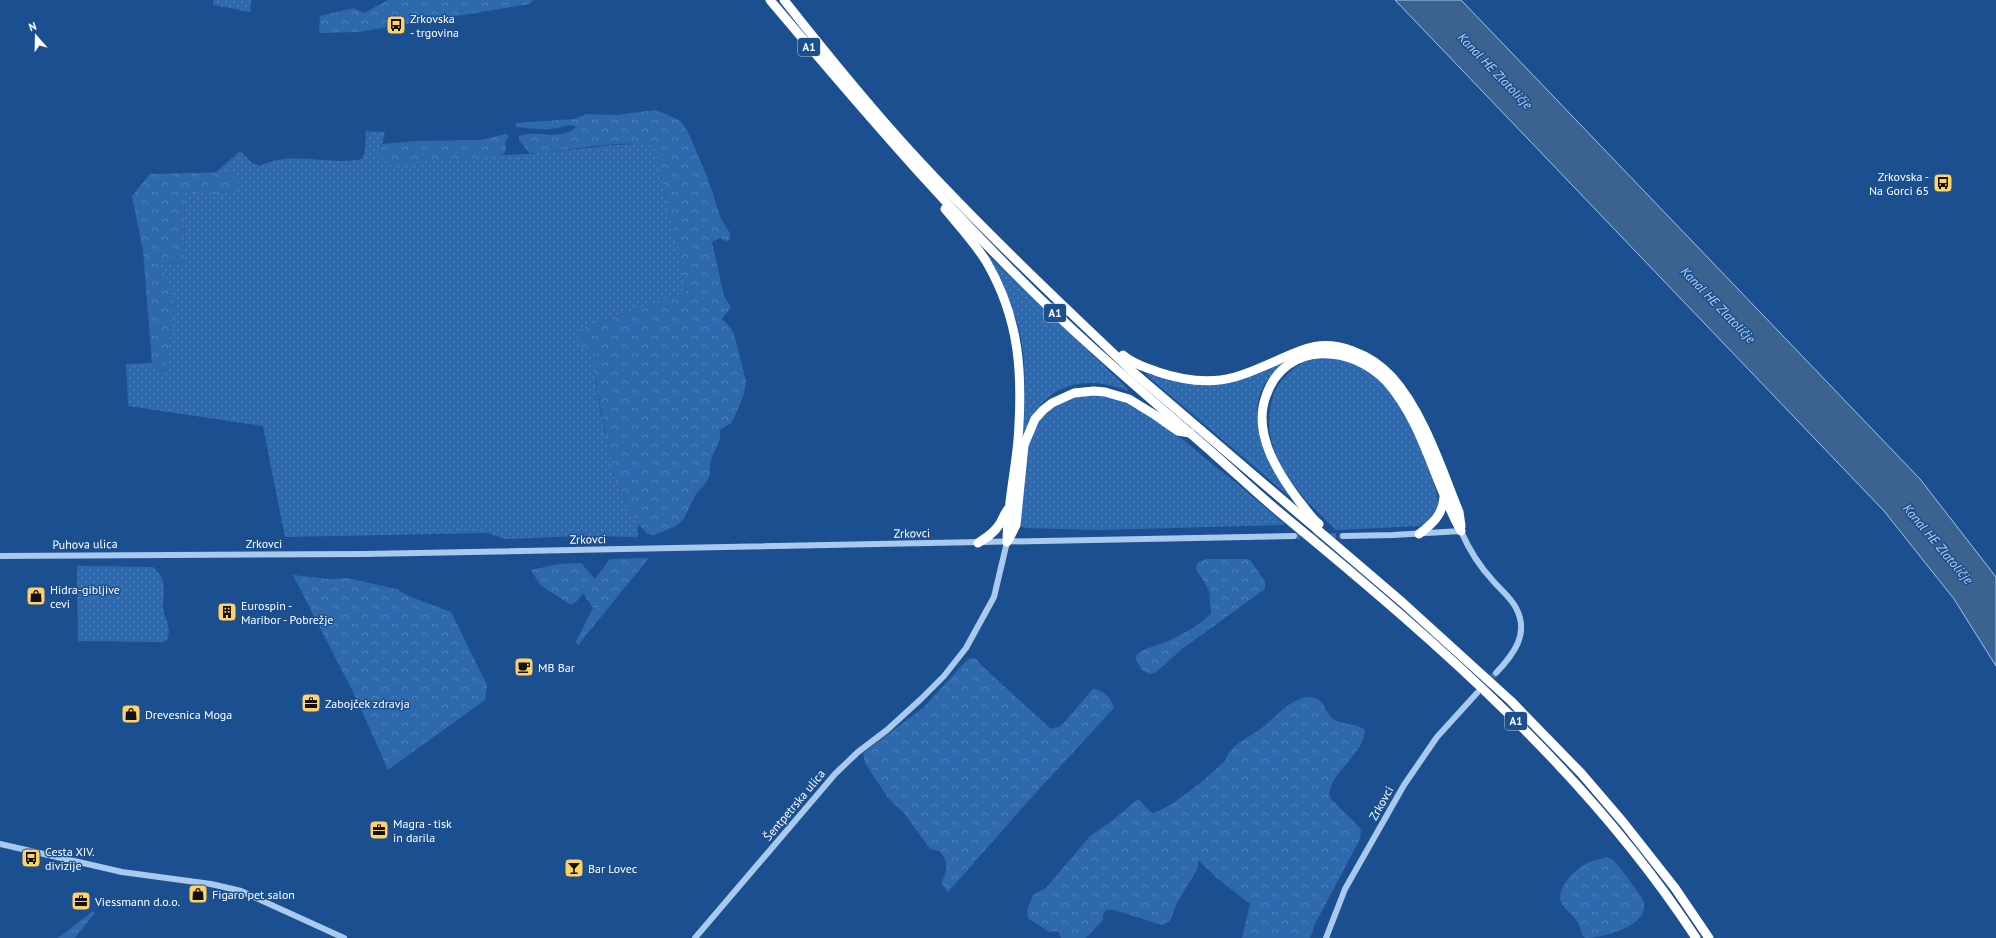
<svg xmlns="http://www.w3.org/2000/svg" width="1996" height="938" viewBox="0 0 1996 938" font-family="'PT Sans',sans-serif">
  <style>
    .grass { fill: url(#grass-dots) }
    .forest { fill: url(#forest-crowns) }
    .water { fill: #3c6290; stroke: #9cc4f0 }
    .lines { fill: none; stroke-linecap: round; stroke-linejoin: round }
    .tertiary-tunnel { stroke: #3d69a0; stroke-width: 6; stroke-dasharray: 6 3; stroke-linecap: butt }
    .tertiary { stroke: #a9c9ee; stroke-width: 6 }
    .motorway { stroke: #fff; stroke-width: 9 }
    .labels { text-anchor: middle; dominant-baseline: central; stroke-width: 3; stroke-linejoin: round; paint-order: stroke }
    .shield { fill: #1b4f8f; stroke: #bbcadd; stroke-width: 1 }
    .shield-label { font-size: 11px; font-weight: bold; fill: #fff }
    .poi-label { font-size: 12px; fill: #fff; stroke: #1b4f8f; text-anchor: start }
    .street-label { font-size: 12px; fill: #fff; stroke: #1b4f8f }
    .water-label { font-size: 13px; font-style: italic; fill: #b5d3f5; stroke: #1b4f8f }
  </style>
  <defs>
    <pattern id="grass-dots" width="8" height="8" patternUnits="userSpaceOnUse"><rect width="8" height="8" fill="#2e69ad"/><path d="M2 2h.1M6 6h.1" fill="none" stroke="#4d80b9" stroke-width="1.8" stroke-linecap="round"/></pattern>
    <pattern id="forest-crowns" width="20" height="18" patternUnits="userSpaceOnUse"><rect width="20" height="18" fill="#2e69ad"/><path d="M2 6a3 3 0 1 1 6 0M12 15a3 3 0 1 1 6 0" fill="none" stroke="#4d80b9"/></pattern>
  </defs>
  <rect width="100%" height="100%" fill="#1b4f8f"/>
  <g class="grass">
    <path d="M213,0h38l-1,12 -37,-7z"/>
    <path d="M366,131l19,1 -3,12 -2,2 56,15 54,-5 51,-3 72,-8 27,-1 10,2 5,3 31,139 -1,4 -104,37 5,22 11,3c-8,24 11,86 17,113l-1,7 7,17 4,4 2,9 12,20v13l-57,-1 -76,3 -17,-6 -203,4 -22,-111 -135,-20 -2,-42 26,-1 13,11 10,-72 -15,-38 24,-1 1,-70 45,-21 -15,1 25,-22 12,12 8,3c32,-16 69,0 102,-7l3,-8z"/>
    <path d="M987,254l138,132 3,5c-47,-19 -90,-4 -105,47 1,-36 5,-73 -4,-108 -6,-26 -22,-51 -34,-75z"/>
    <path d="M1321,357c60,3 86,51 104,102 6,16 12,31 14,47l-11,16 -9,4 -83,4c-33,-32 -73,-70 -66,-120 2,-11 3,-17 9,-26 13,-16 21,-23 42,-27z"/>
    <path d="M1282,363c-5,7 -11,13 -16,19 -25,39 8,80 26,114l-1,2 -147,-125c54,14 87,15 138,-10z"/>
    <path d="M1098,394c43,9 78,40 112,68 25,20 51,41 75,63l-186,5 -75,-2 -4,-4c3,-35 0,-95 31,-117 13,-10 31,-11 47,-13z"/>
    <path d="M77,566l76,1c13,11 11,22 10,37 -1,12 10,21 4,36l-4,2 -85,-1z"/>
  </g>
  <g class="forest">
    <path d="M388,0h145l-3,4 -172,28 -39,1 1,-17 34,-8 10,5z"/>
    <path d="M656,110l25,11 8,13 19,45 13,40 9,14v7l-4,1 -6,-3 -8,4 12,54 7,11 -9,12 7,7 5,8 12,47 -2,13 -9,22 -4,7 -11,7c2,15 -8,20 -10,35 -1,4 1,8 -1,12 -3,8 -9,11 -13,17 -6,9 -8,20 -15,28 -6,6 -20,10 -28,13l-5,-1 -10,-10 -12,-20 -2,-9 -8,-10 -19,-95 -3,-27 3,-9 -11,-3 -8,-7 -1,-11 4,-4 104,-37 1,-4 -31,-139c-18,-13 -90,2 -114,4h-12l-10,-13v-4c18,-7 42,6 57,-9 -5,-4 -13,0 -19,1 -13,3 -26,0 -40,-1l-2,-2 1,-2 58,-4 13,-5 29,1z"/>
    <path d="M506,134l3,3 -4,5 1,7 -2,5 -5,2 -103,8 -11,-2 -7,-8v-5l4,-5 35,-3 63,-1z"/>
    <path d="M230,172l8,9 -5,12h-48l-1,70 -23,1 14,38 -10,72 -13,-11 -9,-112 -11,-55 18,-22z"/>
    <path d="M649,558l-71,87 -2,-4 17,-33 -10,-15 -6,8 -6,4 -31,-20 -9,-15 27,-6 23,-1 14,16 15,-20z"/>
    <path d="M1207,559h40l4,2 14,21v7l-83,60 -27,24 -6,1 -8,-5 -5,-10v-4c9,-7 19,-9 29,-13 15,-6 36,-17 46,-29l-2,-23 -13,-21 2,-7z"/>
    <path d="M293,575l36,4 19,-1 48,11 15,8 40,15 36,73 -2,15 -97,70 -30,-68z"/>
    <path d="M972,658l4,1 6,7 69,63 10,-3 32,-37c11,1 18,9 21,19l-82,89 -84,95 -7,-9c7,-12 8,-22 -2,-32l-9,-2 -26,-36 -16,-15 -23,-35 -2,-10 60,-45 45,-49z"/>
    <path d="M1307,697c22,1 14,15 28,23 9,5 22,3 30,10 -1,24 -32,40 -36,63l2,6 27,27 3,4 -1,9 -44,83 -6,16h-68l8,-34 -32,-25 -20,-19v8l-21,35 -7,18 -8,4 -48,-15h-8l-3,5v5l-17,18h-25l-3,-7 -9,1 -21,-14 -1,-7 6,-16 13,-7 44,-52 23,-16 25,-21 14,14c21,-5 55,-36 72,-51 3,-3 3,-8 6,-11 10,-11 25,-17 37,-27 14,-12 21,-23 40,-27z"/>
    <path d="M1606,857c11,3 16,14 23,23 4,7 14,16 15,24 4,22 -42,34 -58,34l-4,-2c-3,-21 -14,-20 -21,-34 -5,-13 14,-33 24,-38 7,-4 14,-4 21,-7z"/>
    <path d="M93,911l1,3 -19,24h-17z"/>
  </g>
  <path class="water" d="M1395,0h66l459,479 76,98v89l-42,-67 -70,-88z"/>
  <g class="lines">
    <g class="tertiary-tunnel">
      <path d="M1294,536h49"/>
      <path d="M1479,691l17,-18"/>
    </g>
    <g class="tertiary">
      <path d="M1343,536l50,-1 68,-4c8,19 19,36 33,51 8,9 17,16 22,26 14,26 -3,47 -20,65"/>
      <path d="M0,556l365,-2 929,-18"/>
      <path d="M0,844l122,28 89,12 30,7 103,47"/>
      <path d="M695,938l140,-164 23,-22 29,-22 34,-31 23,-23 22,-28 28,-51 13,-55"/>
      <path d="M1326,938l19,-49 59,-104 33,-48 40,-44"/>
    </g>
    <g class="motorway">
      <path d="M770,0c103,122 207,244 325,350 40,36 80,70 120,105 25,22 49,45 75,66 150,124 299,253 406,417"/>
      <path d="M784,0c41,52 83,104 128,153 70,76 146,148 221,219l269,230 109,99 70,72 42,49 52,66 34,50"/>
      <path d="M945,209c14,17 29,33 41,52 34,58 37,113 32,179 -3,34 -11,68 -11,102"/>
      <path d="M1123,355c10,9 22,12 35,17 24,8 52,12 77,5 25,-7 46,-20 70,-28 30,-11 67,6 87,28 31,34 50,93 67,135l2,14"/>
      <path d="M1319,524c-8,-6 -13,-15 -20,-23 -21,-28 -47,-68 -33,-105 19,-56 86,-52 121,-14 37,42 47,101 74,149"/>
      <path d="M1419,534c13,-10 24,-19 25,-37"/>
      <path d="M1009,539l7,-14 8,-80 11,-26 8,-9 9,-7 22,-10 20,-2 11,1 24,7 26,16 23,16 12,2"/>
      <path d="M978,543c8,-5 16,-10 21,-18 4,-6 5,-12 10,-17"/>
    </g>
  </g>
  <defs>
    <g id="bus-square" transform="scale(1)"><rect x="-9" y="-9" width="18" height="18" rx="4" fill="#ffd166" stroke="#1b4f8f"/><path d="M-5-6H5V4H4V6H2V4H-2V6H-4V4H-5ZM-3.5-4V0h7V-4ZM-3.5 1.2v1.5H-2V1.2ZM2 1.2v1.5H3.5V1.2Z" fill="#111"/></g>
    <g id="shop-square" transform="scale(1)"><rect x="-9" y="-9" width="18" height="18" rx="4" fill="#ffd166" stroke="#1b4f8f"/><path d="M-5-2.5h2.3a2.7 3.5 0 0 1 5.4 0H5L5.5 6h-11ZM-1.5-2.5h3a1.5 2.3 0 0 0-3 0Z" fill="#111"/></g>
    <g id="building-square" transform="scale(1)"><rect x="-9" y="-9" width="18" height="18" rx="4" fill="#ffd166" stroke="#1b4f8f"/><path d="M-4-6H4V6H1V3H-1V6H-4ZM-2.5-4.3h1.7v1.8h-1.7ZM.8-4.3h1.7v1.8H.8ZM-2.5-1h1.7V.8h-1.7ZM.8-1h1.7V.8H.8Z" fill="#111"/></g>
    <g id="cafe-square" transform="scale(1)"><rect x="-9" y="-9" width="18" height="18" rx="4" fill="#ffd166" stroke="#1b4f8f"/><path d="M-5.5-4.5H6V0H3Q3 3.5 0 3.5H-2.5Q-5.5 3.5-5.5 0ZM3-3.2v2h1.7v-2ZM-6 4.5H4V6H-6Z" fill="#111"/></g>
    <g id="office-square" transform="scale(1)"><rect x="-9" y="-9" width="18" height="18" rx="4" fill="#ffd166" stroke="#1b4f8f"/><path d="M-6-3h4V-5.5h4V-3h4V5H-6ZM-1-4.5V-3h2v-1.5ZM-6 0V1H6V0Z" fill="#111"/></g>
    <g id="bar-square" transform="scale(1)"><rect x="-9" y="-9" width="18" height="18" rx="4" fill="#ffd166" stroke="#1b4f8f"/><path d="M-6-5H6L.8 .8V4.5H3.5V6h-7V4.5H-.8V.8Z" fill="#111"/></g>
  </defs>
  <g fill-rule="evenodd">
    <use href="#bus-square" x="396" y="25"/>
    <use href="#bus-square" x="1943" y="183"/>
    <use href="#shop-square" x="36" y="596"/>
    <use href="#building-square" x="227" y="612"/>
    <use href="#cafe-square" x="524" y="667"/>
    <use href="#office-square" x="311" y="703"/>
    <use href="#shop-square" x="131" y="714"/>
    <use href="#office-square" x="379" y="830"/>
    <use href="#bus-square" x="31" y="858"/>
    <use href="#bar-square" x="574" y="868"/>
    <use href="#shop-square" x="198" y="894"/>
    <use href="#office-square" x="81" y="901"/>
  </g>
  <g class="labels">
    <g class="shield">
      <rect x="798" y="38" width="22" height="18" rx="3"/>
      <rect x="1044" y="304" width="22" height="18" rx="3"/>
      <rect x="1505" y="712" width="22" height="18" rx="3"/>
    </g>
    <g class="shield-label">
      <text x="809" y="47">A1</text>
      <text x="1055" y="313">A1</text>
      <text x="1516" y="721">A1</text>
    </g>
    <g class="poi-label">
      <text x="410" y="18">Zrkovska<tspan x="410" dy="14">- trgovina</tspan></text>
      <text x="1929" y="176" text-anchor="end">Zrkovska -<tspan x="1929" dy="14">Na Gorci 65</tspan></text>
      <text x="50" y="589">Hidra-gibljive<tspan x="50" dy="14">cevi</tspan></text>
      <text x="241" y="605">Eurospin -<tspan x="241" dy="14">Maribor - Pobrežje</tspan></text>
      <text x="538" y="667">MB Bar</text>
      <text x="325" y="703">Zabojček zdravja</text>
      <text x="145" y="714">Drevesnica Moga</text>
      <text x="393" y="823">Magra - tisk<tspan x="393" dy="14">in darila</tspan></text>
      <text x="45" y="851">Cesta XIV.<tspan x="45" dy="14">divizije</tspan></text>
      <text x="588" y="868">Bar Lovec</text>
      <text x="212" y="894">Figaro pet salon</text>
      <text x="95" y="901">Viessmann d.o.o.</text>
    </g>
    <g class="street-label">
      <text transform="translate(912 533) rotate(-1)">Zrkovci</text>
      <text transform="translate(588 539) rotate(-1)">Zrkovci</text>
      <text x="264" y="543">Zrkovci</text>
      <text transform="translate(85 544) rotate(-1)">Puhova ulica</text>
      <text transform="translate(1381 803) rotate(-61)">Zrkovci</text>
      <text transform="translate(794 805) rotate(-50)">Šentpetrska ulica</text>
    </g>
    <g class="water-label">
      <text transform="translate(1495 71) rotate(46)">Kanal HE Zlatoličje</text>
      <text transform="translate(1718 305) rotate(46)">Kanal HE Zlatoličje</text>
      <text transform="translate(1938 544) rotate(50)">Kanal HE Zlatoličje</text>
    </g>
  </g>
  <g transform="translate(36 36) rotate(340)" stroke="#1b4f8f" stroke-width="3" paint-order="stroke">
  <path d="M0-3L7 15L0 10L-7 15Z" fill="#ffffff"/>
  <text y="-6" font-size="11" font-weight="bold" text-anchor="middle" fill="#ffffff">N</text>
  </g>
</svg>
